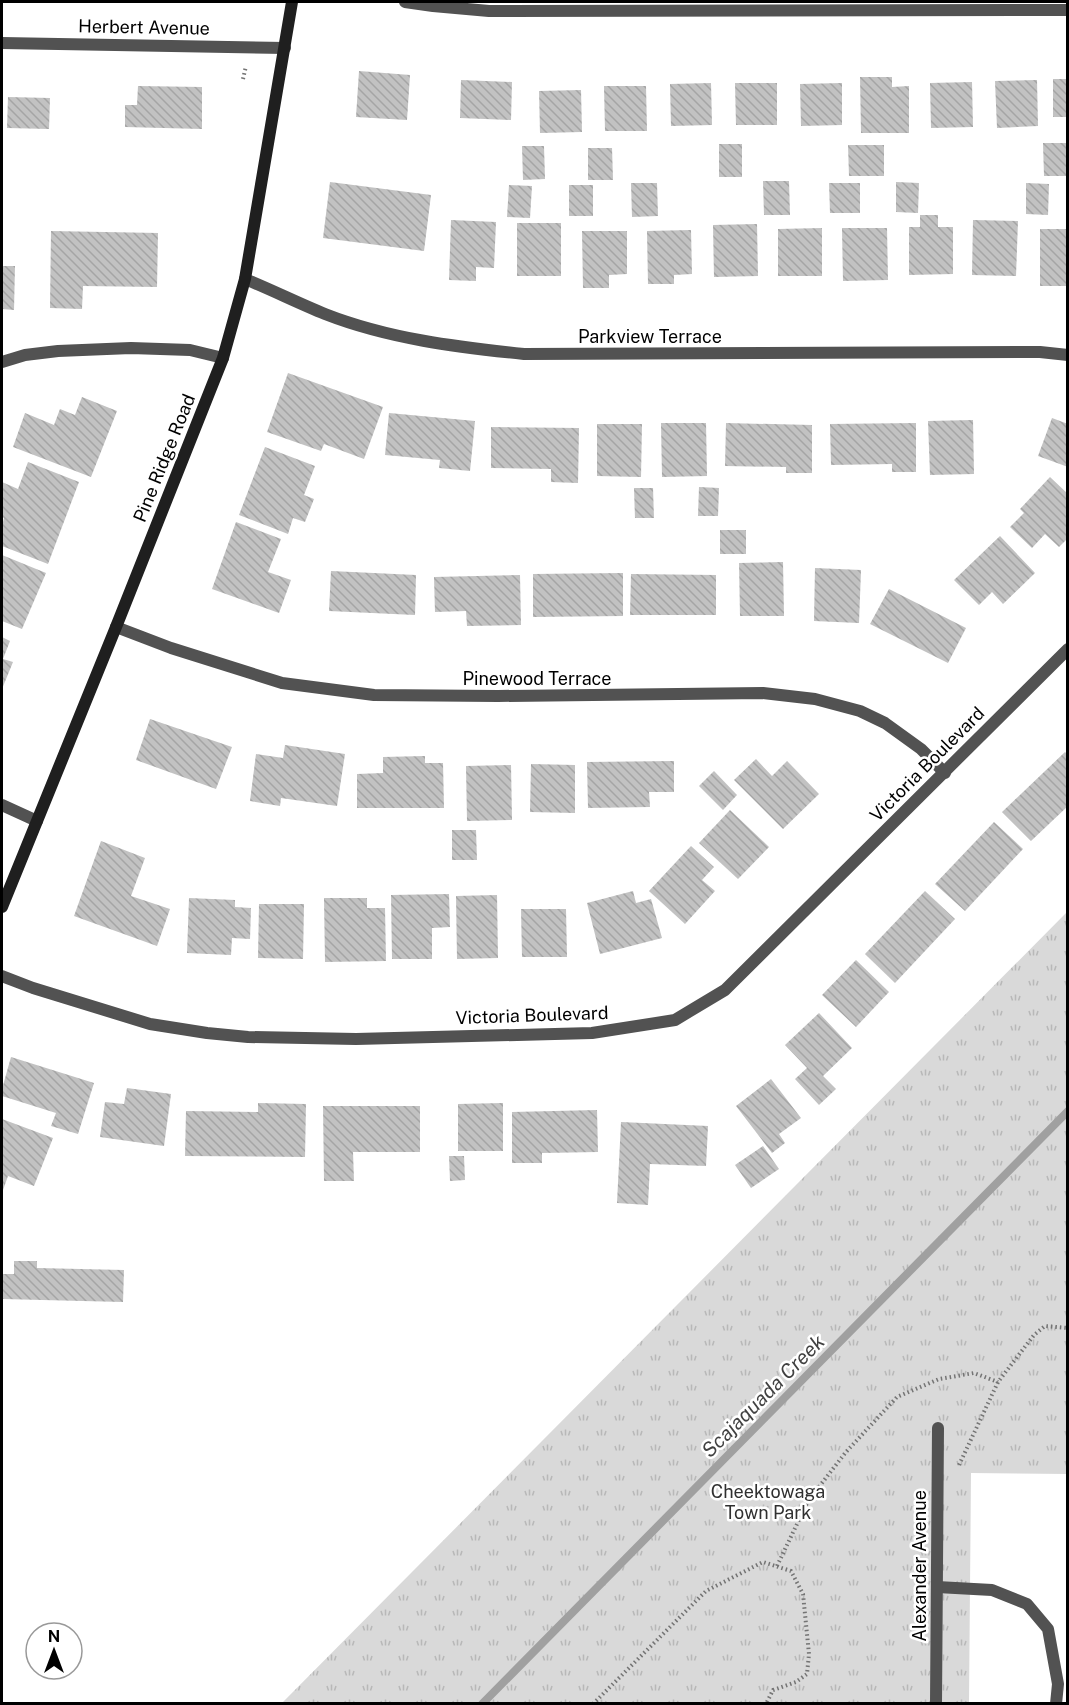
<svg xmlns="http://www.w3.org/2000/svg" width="1069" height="1705" viewBox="0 0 1069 1705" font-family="'Public Sans',sans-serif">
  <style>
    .grass { fill: url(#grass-tufts) }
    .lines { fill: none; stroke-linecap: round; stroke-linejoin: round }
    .stream { stroke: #a0a0a0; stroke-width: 8 }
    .building { fill: url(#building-back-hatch) }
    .path { stroke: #747474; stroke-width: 4; stroke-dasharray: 1.5 3; stroke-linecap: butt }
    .lane { stroke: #525252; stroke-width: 12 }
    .street { stroke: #525252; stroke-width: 12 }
    .secondary { stroke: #1f1f1f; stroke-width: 12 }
    .labels { text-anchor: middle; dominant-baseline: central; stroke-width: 5; stroke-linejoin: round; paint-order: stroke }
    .street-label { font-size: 18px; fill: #000; stroke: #fff }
    .park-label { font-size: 18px; fill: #303030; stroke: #fff }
    .water-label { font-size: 20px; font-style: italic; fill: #414141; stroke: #fff }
  </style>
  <defs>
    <pattern id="grass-tufts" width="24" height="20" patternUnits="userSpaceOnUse" patternTransform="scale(1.5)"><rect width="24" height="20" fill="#d9d9d9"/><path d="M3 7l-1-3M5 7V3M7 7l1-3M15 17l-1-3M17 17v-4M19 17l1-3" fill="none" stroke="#b8b8b8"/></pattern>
    <pattern id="building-back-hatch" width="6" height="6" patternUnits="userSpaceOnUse" patternTransform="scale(1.5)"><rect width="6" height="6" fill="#c2c2c2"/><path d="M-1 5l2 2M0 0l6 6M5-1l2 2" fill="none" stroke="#a5a5a5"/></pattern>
  </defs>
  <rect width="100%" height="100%" fill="#fff"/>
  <path class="grass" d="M1067,912v562l-96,-1 -2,230 -688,1z"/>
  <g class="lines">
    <path class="stream" d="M482,1704l586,-593"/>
  </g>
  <g class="building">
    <path d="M359,71l51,4 -3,45 -51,-3z"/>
    <path d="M860,77h32v10l17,-1v47h-48z"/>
    <rect x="1053" y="79" width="15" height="38"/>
    <path d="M461,80l51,2 -1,38 -51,-2z"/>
    <path d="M1037,80l1,46 -41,2 -2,-47z"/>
    <path d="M972,82l1,45 -42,1 -1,-45z"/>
    <path d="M711,83l1,42 -41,1 -1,-42z"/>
    <path d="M735,83h42v42h-41z"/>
    <path d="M842,83v42l-41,1 -1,-42z"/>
    <path d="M138,86l64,1v42l-77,-2v-22h12z"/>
    <path d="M604,86h42l1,45h-42z"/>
    <path d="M581,90l1,42 -42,1 -1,-42z"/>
    <path d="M8,97l42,1 -1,31 -42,-1z"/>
    <path d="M1043,143h25v33h-24z"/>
    <rect x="719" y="144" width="23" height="33"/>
    <path d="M848,145h36v31h-35z"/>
    <path d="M522,146h22l1,33 -22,1z"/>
    <path d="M588,148h24l1,32h-25z"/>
    <path d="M763,181h26l1,34h-26z"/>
    <path d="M330,182l101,13 -7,56 -101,-13z"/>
    <path d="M896,182l23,1 -1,30 -22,-1z"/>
    <path d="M631,183h26l1,33 -26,1z"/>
    <path d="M829,183h31v30h-30z"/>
    <path d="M1026,183l23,1 -1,31 -22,-1z"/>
    <path d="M509,185l23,1 -2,32 -23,-1z"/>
    <rect x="569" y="185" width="24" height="31"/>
    <path d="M920,215h18v12h15v47l-44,1v-48h11z"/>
    <path d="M451,220l45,2 -2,46 -18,-1v14l-27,-1z"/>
    <path d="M973,220l45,1 -2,55 -44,-1z"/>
    <rect x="517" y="223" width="44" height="53"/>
    <path d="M757,224l1,52 -44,1 -1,-52z"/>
    <path d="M822,228v48h-44v-47z"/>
    <path d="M842,228h45l1,52 -45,1z"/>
    <path d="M1040,229h28l-1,57h-27z"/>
    <path d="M691,230l1,44 -18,1v9h-26l-1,-53z"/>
    <path d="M51,231l107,2 -1,54 -74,-1 -1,23 -32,-1z"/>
    <path d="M582,231h45v43l-18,1v13h-26z"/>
    <path d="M2,266h13l-1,44 -12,-1z"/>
    <path d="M288,373l95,34 -19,52 -40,-15 -3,7 -54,-19z"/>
    <path d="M82,397l35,14 -26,66 -78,-30 12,-34 29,12 6,-16 15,6z"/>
    <path d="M389,413l86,8 -5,50 -31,-3 1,-8 -55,-5z"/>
    <path d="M1052,418l16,6v43l-30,-11z"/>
    <path d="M973,420l1,54 -44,1 -2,-54z"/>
    <path d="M661,423h45l1,53 -45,1z"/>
    <path d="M726,423l86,2v48h-26v-6l-61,-1z"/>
    <path d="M916,423v49h-24v-8l-61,1 -1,-41z"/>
    <path d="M597,424h45l-1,53 -44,-1z"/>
    <path d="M491,427l88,1 -1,55 -27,-1v-13l-60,-1z"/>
    <path d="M265,447l50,19 -11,29 10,4 -9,23 -12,-4 -5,16 -49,-19z"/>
    <path d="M28,462l51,20 -31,82 -46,-18v-20l2,-8 -2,-1v-35l16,7z"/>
    <path d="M1050,477l18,17v44l-9,9 -14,-13 -13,14 -22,-21 14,-14 -4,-4z"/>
    <path d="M699,487l20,1 -1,28h-20z"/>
    <path d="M634,488h19l1,30h-19z"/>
    <path d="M236,522l45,17 -13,33 23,8 -12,33 -67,-24z"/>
    <rect x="720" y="530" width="26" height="24"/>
    <path d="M1000,536l35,37 -32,31 -11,-12 -13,13 -25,-25z"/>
    <path d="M2,555l44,18 -24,56 -20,-8z"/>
    <path d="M783,562l1,54h-44l-1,-53z"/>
    <path d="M815,568l46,2 -2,53 -45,-2z"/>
    <path d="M331,571l85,4 -1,40 -86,-4z"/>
    <path d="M623,573v43l-90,1v-43z"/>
    <path d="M631,574l85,1v40h-86z"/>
    <path d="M520,575l1,50 -54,1 -1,-15 -31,1 -1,-35z"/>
    <path d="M889,589l77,39 -18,35 -78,-39z"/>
    <path d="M2,637l8,4 -7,18 10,3 -11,27z"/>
    <path d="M150,719l82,28 -16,42 -80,-29z"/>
    <path d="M285,745l60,9 -8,52 -56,-8 -1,8 -30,-5 6,-47 27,4z"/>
    <path d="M1065,752l3,3v51l-37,35 -29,-29z"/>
    <path d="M425,756v7h18l1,45h-87v-34l26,-1v-16z"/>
    <path d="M756,759l16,17 15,-15 32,33 -36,35 -49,-49z"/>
    <path d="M674,761v31h-25l1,15 -62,1 -1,-46z"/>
    <path d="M531,764l44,1v48l-45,-1z"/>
    <path d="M511,765l1,55 -45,1 -1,-55z"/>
    <path d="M714,771l23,24 -14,15 -24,-24z"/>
    <path d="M730,810l39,37 -31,32 -39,-36z"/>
    <path d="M994,822l29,27 -58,62 -30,-27z"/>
    <path d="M452,830h24l1,30h-25z"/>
    <path d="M101,841l44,17 -14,38 39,13 -13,37 -83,-30z"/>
    <path d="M691,846l23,21 -12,13 13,11 -30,33 -36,-33z"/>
    <path d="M633,891l3,12 15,-4 11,39 -62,16 -13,-51z"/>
    <path d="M925,891l30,28 -60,64 -30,-29z"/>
    <path d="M449,894l1,33 -18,1v31h-40l-1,-64z"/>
    <path d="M497,895l1,63 -41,1 -1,-63z"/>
    <path d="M189,898l46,2v7l16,1 -1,31 -18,-1 -1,17 -44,-2z"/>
    <path d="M324,898h43v10h18l1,53 -61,1z"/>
    <path d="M259,904h45l-1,55 -45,-1z"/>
    <path d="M521,909h45l1,48h-45z"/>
    <path d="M856,960l33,32 -33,35 -34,-32z"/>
    <path d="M819,1013l33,35 -29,28 13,13 -17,16 -24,-26 12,-11 -22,-23z"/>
    <path d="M11,1057l83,26 -16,51 -27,-8 5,-13 -54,-17v-7z"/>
    <path d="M771,1079l30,39 -22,16 6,9 -13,10 -36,-47z"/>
    <path d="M127,1088l44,6 -7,52 -64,-9 5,-35 19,2z"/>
    <path d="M258,1103l48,1 -1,53 -120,-1 1,-45 72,1z"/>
    <path d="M503,1103v48h-45v-47z"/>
    <path d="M323,1106h97v46h-67l1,29h-30z"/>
    <path d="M597,1110l1,42 -56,1v10h-30v-51z"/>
    <path d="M2,1119l51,19 -19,48 -26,-10 -6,17z"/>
    <path d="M621,1122l87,4 -2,40 -56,-2 -2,41 -31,-2z"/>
    <path d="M763,1146l16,23 -28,19 -16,-23z"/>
    <path d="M449,1156h15l1,24 -15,1z"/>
    <path d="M14,1261h23v7l87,2 -1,32 -121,-3v-25h12z"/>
  </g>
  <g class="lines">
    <g class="path">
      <path d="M243,79l3,-13"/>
      <path d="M959,1465l39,-83 36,-47 11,-9 23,2"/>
      <path d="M777,1566l31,-65 38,-49 51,-55 42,-18 35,-6 24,9"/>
      <path d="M593,1704l113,-113 57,-29 28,9 12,23 6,60 -2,20 -11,8 -23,8 -7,14"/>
    </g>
    <g class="lane">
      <path d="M2,805l35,16"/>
      <path d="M937,1587l55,3 35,14 21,25 10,55 -2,20"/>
    </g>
    <g class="street">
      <path d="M405,2l28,4 56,5 579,-1"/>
      <path d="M2,43l283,5"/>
      <path d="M245,279c27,11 53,24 80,35 64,25 132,33 199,40l516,-2 28,3"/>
      <path d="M2,362l23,-7 33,-4 73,-3 59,2 33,8"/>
      <path d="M116,627l55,21 111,35 92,12 124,1 265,-3 52,6 45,12 25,12 36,26 24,24"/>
      <path d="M2,976l31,12 117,36 57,9 41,4 108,2 236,-6 83,-13 50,-30 343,-341"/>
      <path d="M936,1704l2,-276"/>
    </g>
    <path class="secondary" d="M2,907l114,-280 107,-269 22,-79 47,-277"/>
  </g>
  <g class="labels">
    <g class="street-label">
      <text transform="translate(144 27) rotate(1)">Herbert Avenue</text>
      <text x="650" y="336">Parkview Terrace</text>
      <text transform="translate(164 458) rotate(-68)">Pine Ridge Road</text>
      <text x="537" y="678">Pinewood Terrace</text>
      <text transform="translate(927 764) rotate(-45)">Victoria Boulevard</text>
      <text transform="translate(532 1015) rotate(-2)">Victoria Boulevard</text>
      <text transform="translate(919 1566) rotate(-90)">Alexander Avenue</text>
    </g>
    <g class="park-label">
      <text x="768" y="1491">Cheektowaga<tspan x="768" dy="21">Town Park</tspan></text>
    </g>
    <g class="water-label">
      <text transform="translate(763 1396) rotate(-45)">Scajaquada Creek</text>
    </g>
  </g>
  <rect width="1069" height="1705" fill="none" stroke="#000000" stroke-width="6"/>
  <g transform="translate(54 1651)"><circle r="28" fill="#ffffff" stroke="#999999" stroke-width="1.5"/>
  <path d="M0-4.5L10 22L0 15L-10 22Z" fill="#000000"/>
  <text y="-9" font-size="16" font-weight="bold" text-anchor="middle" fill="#000000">N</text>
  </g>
</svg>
